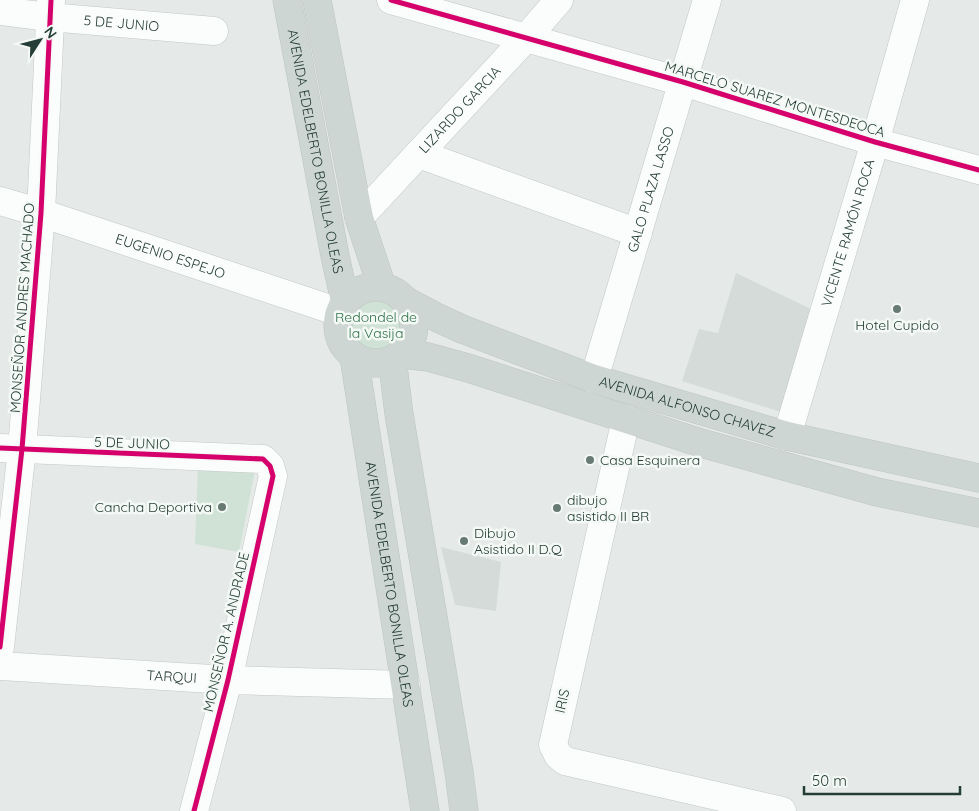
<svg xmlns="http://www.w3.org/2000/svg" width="979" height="811" viewBox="0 0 979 811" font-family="Quicksand,sans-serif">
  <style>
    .built { fill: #d4dbd8 }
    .green { fill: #cfe2d5 }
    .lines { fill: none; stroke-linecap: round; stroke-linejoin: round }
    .minor-casing { stroke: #c2c7c5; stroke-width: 29 }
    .major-casing { stroke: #bdc6c3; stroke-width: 29 }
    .minor { stroke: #fbfcfc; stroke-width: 28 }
    .major { stroke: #ced6d4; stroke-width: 28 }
    .cycleway-casing { stroke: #f4f9f6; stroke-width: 8 }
    .cycleway { stroke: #d6006c; stroke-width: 5 }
    .poi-dot { fill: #687a74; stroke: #f4f9f6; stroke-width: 2 }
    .labels { text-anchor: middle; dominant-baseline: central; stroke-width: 5; stroke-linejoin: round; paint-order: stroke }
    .street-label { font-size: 14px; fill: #243d36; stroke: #f4f9f6 }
    .park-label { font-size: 14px; fill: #30724a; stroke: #f4f9f6 }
    .poi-label { font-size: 14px; fill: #243d36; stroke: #f4f9f6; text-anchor: start }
  </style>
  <rect width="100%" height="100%" fill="#e5eae8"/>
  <g class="built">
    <path d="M736,273l77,37 -32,102 -99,-31 17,-52 19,4z"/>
    <path d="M441,547l60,15 -5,49 -41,-6z"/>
  </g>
  <g class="green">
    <circle cx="376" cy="325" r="26"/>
    <path d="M198,465l57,5 -16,82 -44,-8z"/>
  </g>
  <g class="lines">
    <g class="minor-casing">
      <g id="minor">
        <path d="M391,0l292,82 192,60 104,28"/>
        <path id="s1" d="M0,11l49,6 165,14"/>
        <path d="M419,154l219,79"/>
        <path id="s2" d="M0,201l41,12 298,99"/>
        <path id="s3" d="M359,218l167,-180 33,-38"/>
        <path id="s4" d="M594,379l113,-379"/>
        <path d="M626,419l-73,326 5,10 7,6 217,50"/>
        <path id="s5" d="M787,436l88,-294 40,-142"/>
        <path d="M0,448l263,11 7,7 3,10 -45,204 -34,131"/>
        <path d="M0,647l22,-198 19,-236 10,-213"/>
        <path id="s6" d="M0,666l228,14 178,5"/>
      </g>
    </g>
    <g class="major-casing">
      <g id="major">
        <path id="s7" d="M287,0l48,256 10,45"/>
        <path d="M317,0l42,218 23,69"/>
        <circle cx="376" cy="325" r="38"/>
        <path id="s8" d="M406,301l32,17 24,11 132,50 193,57 192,42"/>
        <path d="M402,354l26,3 40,11 233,75 176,49 102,21"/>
        <path id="s9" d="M354,357l71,454"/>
        <path d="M396,358l-3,8 6,48 60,358 5,39"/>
      </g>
    </g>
    <use href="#minor" class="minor"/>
    <use href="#major" class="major"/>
    <g class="cycleway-casing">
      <g id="cycleway">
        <path d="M391,0l292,82 192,60 104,28"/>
        <path d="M0,448l263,11 7,7 3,10 -45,204 -34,131"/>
        <path d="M0,647l22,-198 19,-236 10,-213"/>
      </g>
    </g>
    <use href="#cycleway" class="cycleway"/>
  </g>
  <g class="poi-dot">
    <circle cx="897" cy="309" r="5"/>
    <circle cx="590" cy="460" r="5"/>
    <circle cx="222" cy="507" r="5"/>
    <circle cx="557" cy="508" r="5"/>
    <circle cx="464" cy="541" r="5"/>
  </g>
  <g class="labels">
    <g class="street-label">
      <text stroke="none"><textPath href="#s1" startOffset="122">5 DE JUNIO</textPath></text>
      <text transform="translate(775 99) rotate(17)">MARCELO SUAREZ MONTESDEOCA</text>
      <text stroke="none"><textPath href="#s3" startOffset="148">LIZARDO GARCIA</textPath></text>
      <text stroke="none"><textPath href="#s7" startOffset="154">AVENIDA EDELBERTO BONILLA OLEAS</textPath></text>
      <text stroke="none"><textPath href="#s4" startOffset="198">GALO PLAZA LASSO</textPath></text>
      <text stroke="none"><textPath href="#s5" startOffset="212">VICENTE RAMÓN ROCA</textPath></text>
      <text stroke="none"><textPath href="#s2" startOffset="179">EUGENIO ESPEJO</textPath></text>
      <text transform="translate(22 308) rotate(-86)">MONSEÑOR ANDRES MACHADO</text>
      <text stroke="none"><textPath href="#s8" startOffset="301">AVENIDA ALFONSO CHAVEZ</textPath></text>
      <text transform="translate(132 443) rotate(2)">5 DE JUNIO</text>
      <text stroke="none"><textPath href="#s9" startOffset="230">AVENIDA EDELBERTO BONILLA OLEAS</textPath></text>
      <text transform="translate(226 632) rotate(-77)">MONSEÑOR A. ANDRADE</text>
      <text stroke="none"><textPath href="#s6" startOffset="172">TARQUI</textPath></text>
      <text transform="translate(562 701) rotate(-77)">IRIS</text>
    </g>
    <g class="park-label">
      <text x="376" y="317">Redondel de<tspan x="376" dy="16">la Vasija</tspan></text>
    </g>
    <g class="poi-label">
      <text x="897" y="325" text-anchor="middle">Hotel Cupido</text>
      <text x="600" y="460">Casa Esquinera</text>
      <text x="567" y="500">dibujo<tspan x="567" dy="16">asistido II BR</tspan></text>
      <text x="212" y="507" text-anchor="end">Cancha Deportiva</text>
      <text x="474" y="533">Dibujo<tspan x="474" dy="16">Asistido II D.Q</tspan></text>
    </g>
  </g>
  <g transform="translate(40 40) rotate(54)" stroke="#f4f9f6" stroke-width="4" paint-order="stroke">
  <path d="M0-4L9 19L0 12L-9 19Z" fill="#243d36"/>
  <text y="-8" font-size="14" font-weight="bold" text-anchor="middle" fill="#243d36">N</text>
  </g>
  <path d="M804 786v8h156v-8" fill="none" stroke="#243d36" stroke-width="2.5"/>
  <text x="812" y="786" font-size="15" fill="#243d36" stroke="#f4f9f6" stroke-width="4" paint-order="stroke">50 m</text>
</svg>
